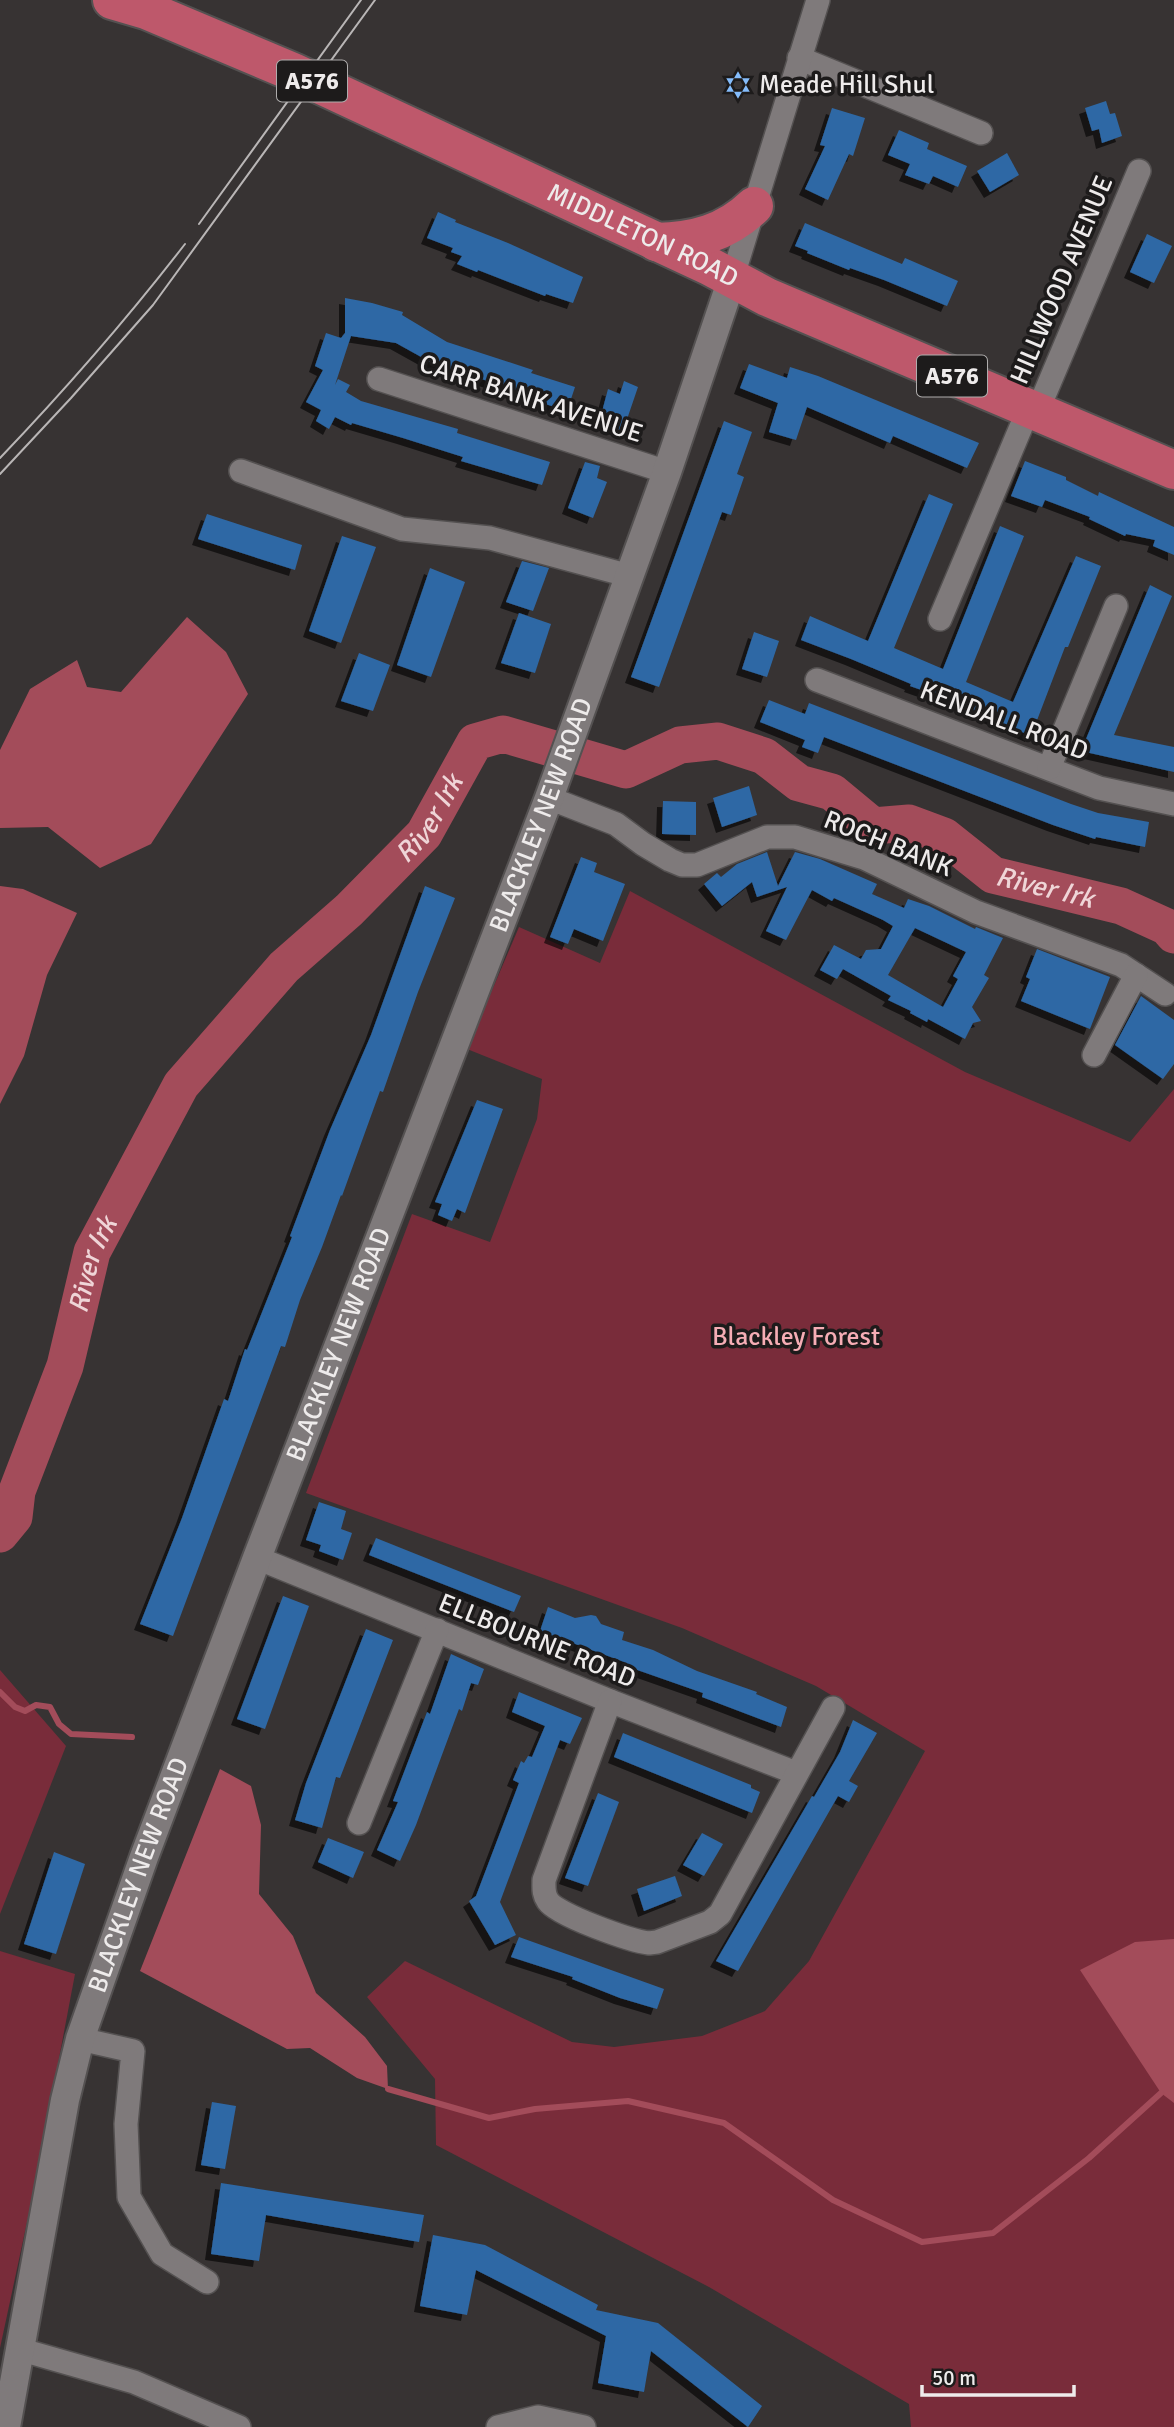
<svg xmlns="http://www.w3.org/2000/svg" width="1174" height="2427" viewBox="0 0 1174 2427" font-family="Signika,sans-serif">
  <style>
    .green { fill: #792c3a }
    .water { fill: #a34c5a }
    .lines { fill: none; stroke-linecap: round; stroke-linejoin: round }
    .stream { stroke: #a34c5a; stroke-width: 6 }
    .river { stroke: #a34c5a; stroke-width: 37 }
    .building { fill: #2e68a5; fill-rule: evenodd; filter: url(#shadow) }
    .minor-casing { stroke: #545151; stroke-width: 26 }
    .tertiary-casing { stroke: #545151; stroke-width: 32 }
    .trunk-casing { stroke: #545151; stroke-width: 42 }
    .minor { stroke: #7f7a7b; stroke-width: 23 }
    .tertiary { stroke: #7f7a7b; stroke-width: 28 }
    .trunk { stroke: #be586b; stroke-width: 38 }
    .tram { stroke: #b9b6b6; stroke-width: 2 }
    .labels { text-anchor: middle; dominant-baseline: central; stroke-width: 7; stroke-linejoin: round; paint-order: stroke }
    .shield { fill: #1d1b1b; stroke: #afadad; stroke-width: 2 }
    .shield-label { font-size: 24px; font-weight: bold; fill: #eeebeb }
    .poi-label { font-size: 26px; fill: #eeebeb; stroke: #1d1b1b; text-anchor: start }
    .street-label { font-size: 26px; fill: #eeebeb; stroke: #1d1b1b }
    .park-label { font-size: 26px; fill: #f6adb5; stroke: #1d1b1b }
    .water-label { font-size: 28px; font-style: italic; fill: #efd5d7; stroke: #1d1b1b }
  </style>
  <defs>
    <filter id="shadow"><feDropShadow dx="-6" dy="6" stdDeviation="0" flood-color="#0009"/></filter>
  </defs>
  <rect width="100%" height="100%" fill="#373333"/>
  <g class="green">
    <path d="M630,891l335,181 165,70 44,-53v1338h-263l-2,-23 -200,-117 -273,-142 -1,-66 -68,-82 38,-36 167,81 42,5 88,-11 63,-25 44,-50 116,-210 -109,-65 -134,-58 -376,-135 106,-279 78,28 47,-123 5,-40 -75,-30 52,-122 81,36z"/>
    <path d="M0,1670l66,76 -66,168z"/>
    <path d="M0,1951l75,23 -40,211 -35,163z"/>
  </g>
  <g class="water">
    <path d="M187,617l39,35 22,42 -97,150 -51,24 -52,-41 -48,1v-78l30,-61 47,-29 10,27 34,5z"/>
    <path d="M0,886l23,3 54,24 -30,62 -23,81 -24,48z"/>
    <path d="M220,1769l31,17 10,39 -2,69 34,42 23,57 49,44 22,29 1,23 -31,-11 -47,-30 -23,1 -147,-78z"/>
    <path d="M1174,1939v164l-13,-10 -81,-123 55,-28z"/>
  </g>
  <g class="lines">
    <g class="stream">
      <path d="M0,1692l15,15 10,4 11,-6 14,2 9,17 12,10 61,3"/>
      <path d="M388,2089l101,29 46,-9 93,-8 96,22 109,77 89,42 71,-9 96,-75 72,-65"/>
    </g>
    <path class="river" id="s1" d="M0,1534l14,-17 3,-26 48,-125 27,-114 89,-167 103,-118 65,-57 75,-76 51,-92 28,-8 123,36 54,-25 38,-4 46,15 35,27 33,9 41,34 36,-3 35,13 49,39 128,31 46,21 7,8"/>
  </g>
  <g class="building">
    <path d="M1106,101l4,13 5,-1 7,23 -20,7 -3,-14 -7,2 -7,-23z"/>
    <path d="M832,108l33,10 -12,38 -4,-2 -21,46 -23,-11 20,-43 -5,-1z"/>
    <path d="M899,130l30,13 -2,6 40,17 -9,21 -25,-11 -4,8 -24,-9 5,-11 -22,-9z"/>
    <path d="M1007,153l12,22 -29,17 -13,-21z"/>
    <path d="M438,212l18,8 -1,2 53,21 75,34 -10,26 -27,-9 -1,2 -67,-26 -1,2 -20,-8 5,-8 -11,-4 2,-4 -26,-10z"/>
    <path d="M805,223l97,41 3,-6 53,23 -11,25 -63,-26 -34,-12 -1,2 -42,-17 1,-2 -13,-5z"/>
    <path d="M1147,234l25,12 -18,37 -24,-11z"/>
    <path d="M345,298l27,5 31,9 -1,3 45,27 86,28 -2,3 44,14 -8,24 -34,-11 1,-4 -102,-33 -36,-20 -45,-7 -16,49 3,-6 12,6 -4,7 15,9 97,28 -1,4 93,29 -8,23 -81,-24 2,-4 -60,-19 -51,-15 -1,2 -16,-8 -6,12 -13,-8 5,-11 -15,-8 17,-32 -8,-4 11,-33 15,5 4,-5z"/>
    <path d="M749,364l38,14 3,-11 28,9 161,67 -12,25 -74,-32 -3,7 -83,-36 -11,33 -27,-8 9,-29 -38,-15z"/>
    <path d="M624,381l14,6 -15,44 -24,-8 9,-34 12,5z"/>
    <path d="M724,421l28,11 -15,42 7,3 -13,38 -9,-3 -63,175 -28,-10z"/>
    <path d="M1025,461l41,16v3l32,16 1,-4 75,35v28l-21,-9 2,-6 -29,-6 -1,2 -36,-17 1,-2 -45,-17 -3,7 -31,-11z"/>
    <path d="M585,462l15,4 -3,12 10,4 -14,36 -25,-10z"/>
    <path d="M929,494l24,10 -59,144 49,21 57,-143 24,10 -58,146 47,20 63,-146 25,10 -33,81h-3l-34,89 -73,-33 -48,-17 1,-2 -60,-25 -50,-19 9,-24 58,25z"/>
    <path d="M207,514l95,31 -7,25 -97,-31z"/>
    <path d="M342,536l34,11 -35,96 -32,-12z"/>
    <path d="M522,561l27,7 -16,43 -27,-9z"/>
    <path d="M430,568l35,14 -34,95 -34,-12z"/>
    <path d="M1150,585l22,11 -58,139 60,12v25l-93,-21z"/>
    <path d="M519,613l32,11 -16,49 -34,-10z"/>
    <path d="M754,632l25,9 -12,36 -25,-8z"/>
    <path d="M359,653l31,12 -17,46 -32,-10z"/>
    <path d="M769,700l36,14 4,-11 262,101 27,9 51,9 -4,25 -49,-10 -1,2 -42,-14 -229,-88 -6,16 -16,-6 3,-7 -45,-18z"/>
    <path d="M749,786l8,29 -35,12 -9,-29z"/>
    <path d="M663,801l33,1v33l-34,-1z"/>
    <path d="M767,852l11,34 17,-34 25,7 57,25 -5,10 32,14 4,-9 21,7 46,23 1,-2 27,11 -19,37 5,3 -17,29 9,14 -8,2 -8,16 -37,-20 -1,3 -17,-9 1,-2 -23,-11 3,-4 -48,-27 -6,10 -17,-9 14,-25 27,14 5,-9 15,-1 12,-23 -10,-6 -49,-22 -2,3 -20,-11 -26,50 -20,-9 21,-44 -30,10 -5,-15 -30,24 -18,-22 13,-11 4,4 16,-13zM915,928l51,24 -13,24 5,3 -15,28 -55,-32z"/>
    <path d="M581,857l16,6 -3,9 31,12 -22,57 -29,-12 -6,15 -18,-7z"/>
    <path d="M425,886l30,12 -37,94 -35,100 -3,-1 -38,105 -1,-1 -19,52 -22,53 -15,47 -4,-1 -108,290 -33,-12 42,-106 42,-119 4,2 17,-52 2,1 45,-113 -2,-1 40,-106 41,-95z"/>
    <path d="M1037,949l73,28 -20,52 -69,-28 9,-22 -4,-2z"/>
    <path d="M1141,996l33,24v44l-11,15 -48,-34z"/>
    <path d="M477,1100l26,9 -38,104 -8,-4 -5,12 -14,-6 4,-11 -7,-2z"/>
    <path d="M319,1502l27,9 -5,18 11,4 -9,27 -24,-9 2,-6 -15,-5z"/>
    <path d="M376,1538l145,58 -7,16 -145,-57z"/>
    <path d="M283,1596l26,10 -44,123 -28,-10z"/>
    <path d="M548,1607l27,11 16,-3 5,1 5,8 23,8 -2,8 31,10 44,21 60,21 -1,2 31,13 -6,20 -79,-30 1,-4 -77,-27 1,-3 -87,-32z"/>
    <path d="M366,1629l27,11 -53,138 -4,-1 -14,51 -27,-8 11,-37z"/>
    <path d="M451,1654l33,15 -6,16 -7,-2 -9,28 -3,-2 -43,116 -16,36 -23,-11 21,-48 -5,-1 34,-89 3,2z"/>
    <path d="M519,1692l63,26 -12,26 -10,-4 -60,162 16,33 -21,10 -26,-44 7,-5 43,-113 -6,-3 8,-19 3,2 4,-7 4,1 13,-31 -33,-14z"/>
    <path d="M853,1720l24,13 -28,48 9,5 -9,16 -11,-6 -100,175 -22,-10 96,-165 2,1 26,-45z"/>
    <path d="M623,1733l128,52v3l9,4 -8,21 -138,-56z"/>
    <path d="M598,1793l21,9 -31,84 -23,-8z"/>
    <path d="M702,1833l21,11 -19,32 -21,-11z"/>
    <path d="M328,1838l36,14 -11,26 -35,-16z"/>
    <path d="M54,1852l31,12 -29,90 -32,-10z"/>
    <path d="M675,1876l7,20 -38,15 -7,-22z"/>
    <path d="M519,1937l145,52 -7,20 -37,-11 -48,-19 1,-2 -62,-20z"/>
    <path d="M212,2102l24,4 -11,63 -24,-4z"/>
    <path d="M221,2183l203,32 -5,27 -153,-27 -7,46 -48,-7z"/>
    <path d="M433,2235l52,10 113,60 -2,5 62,13 104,83 -14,21 -97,-76 -7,41 -46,-9 8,-47 -130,-66 -9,45 -47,-9z"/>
  </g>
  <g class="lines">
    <g class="minor-casing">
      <g id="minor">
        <path d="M799,58l182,75"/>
        <path d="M732,279l86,-279"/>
        <path d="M379,379l288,93"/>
        <path d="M1037,412l102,-241"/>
        <path d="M241,471l161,58 88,9 140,38"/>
        <path d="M940,619l89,-211"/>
        <path d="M817,680l282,108 75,16"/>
        <path d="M1049,768l67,-162"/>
        <path d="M549,798l67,26 27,20 27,16 12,5h15l70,-28h28l69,21 112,54 145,53 44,29"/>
        <path d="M1094,1055l42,-80"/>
        <path d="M257,1558l353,143 186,72"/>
        <path d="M610,1701l-66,179c0,8 -1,14 4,21 9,14 83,40 101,42l8,-1 53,-20 10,-8 113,-206"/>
        <path d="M359,1823l78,-193"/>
        <path d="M80,2039l53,12 -7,73 3,73 33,57 45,28"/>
        <path d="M22,2350l112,32 105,45"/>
        <path d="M498,2427l40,-10 46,10"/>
      </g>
    </g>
    <g class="tertiary-casing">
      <g id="tertiary">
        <path id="s2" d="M6,2427l59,-327 15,-61 64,-182 113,-299 292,-760 118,-326 65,-193"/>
      </g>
    </g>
    <g class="trunk-casing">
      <g id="trunk">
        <path id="s3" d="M112,0l34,10 147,62 416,194 58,31 407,173"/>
        <path d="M656,242c39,-1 70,-9 98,-36"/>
      </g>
    </g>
    <use href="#minor" class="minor"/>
    <use href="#tertiary" class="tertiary"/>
    <use href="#trunk" class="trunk"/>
    <g class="tram">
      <path d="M199,224l162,-224"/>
      <path d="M0,458c65,-68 127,-139 185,-214"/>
      <path d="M0,474l71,-76 82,-93 222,-305"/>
    </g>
  </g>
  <defs>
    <g id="synagogue-bare" transform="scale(2.1)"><path d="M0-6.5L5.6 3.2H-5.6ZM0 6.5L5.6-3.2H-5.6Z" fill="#84bcfb" stroke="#1d1b1b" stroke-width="2.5" paint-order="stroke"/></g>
  </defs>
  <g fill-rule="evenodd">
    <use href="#synagogue-bare" x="738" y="85"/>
  </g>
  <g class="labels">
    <g class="shield">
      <rect x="277" y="60.5" width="70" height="41" rx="5"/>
      <rect x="917" y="355.5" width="70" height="41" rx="5"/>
    </g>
    <g class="shield-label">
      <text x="312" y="81">A576</text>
      <text x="952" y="376">A576</text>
    </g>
    <g class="poi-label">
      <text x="759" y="85">Meade Hill Shul</text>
    </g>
    <g class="street-label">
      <text stroke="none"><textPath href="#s3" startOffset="581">MIDDLETON ROAD</textPath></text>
      <text transform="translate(1062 280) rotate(-67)">HILLWOOD AVENUE</text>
      <text transform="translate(531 399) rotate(18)">CARR BANK AVENUE</text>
      <text transform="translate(1004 721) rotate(21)">KENDALL ROAD</text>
      <text stroke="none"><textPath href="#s2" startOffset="1703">BLACKLEY NEW ROAD</textPath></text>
      <text transform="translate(888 844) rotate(22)">ROCH BANK</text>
      <text stroke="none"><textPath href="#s2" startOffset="1136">BLACKLEY NEW ROAD</textPath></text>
      <text transform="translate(537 1641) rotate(22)">ELLBOURNE ROAD</text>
      <text stroke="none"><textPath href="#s2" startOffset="569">BLACKLEY NEW ROAD</textPath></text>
    </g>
    <g class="park-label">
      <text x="796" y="1337">Blackley Forest</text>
    </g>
    <g class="water-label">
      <text stroke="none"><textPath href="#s1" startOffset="854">River Irk</textPath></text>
      <text stroke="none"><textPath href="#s1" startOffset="1568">River Irk</textPath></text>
      <text stroke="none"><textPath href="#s1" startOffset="287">River Irk</textPath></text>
    </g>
  </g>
  <path d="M922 2385v10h152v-10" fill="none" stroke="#eeebeb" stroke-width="3.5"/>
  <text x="932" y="2385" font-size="21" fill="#eeebeb" stroke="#1d1b1b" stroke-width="5" paint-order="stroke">50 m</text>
</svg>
